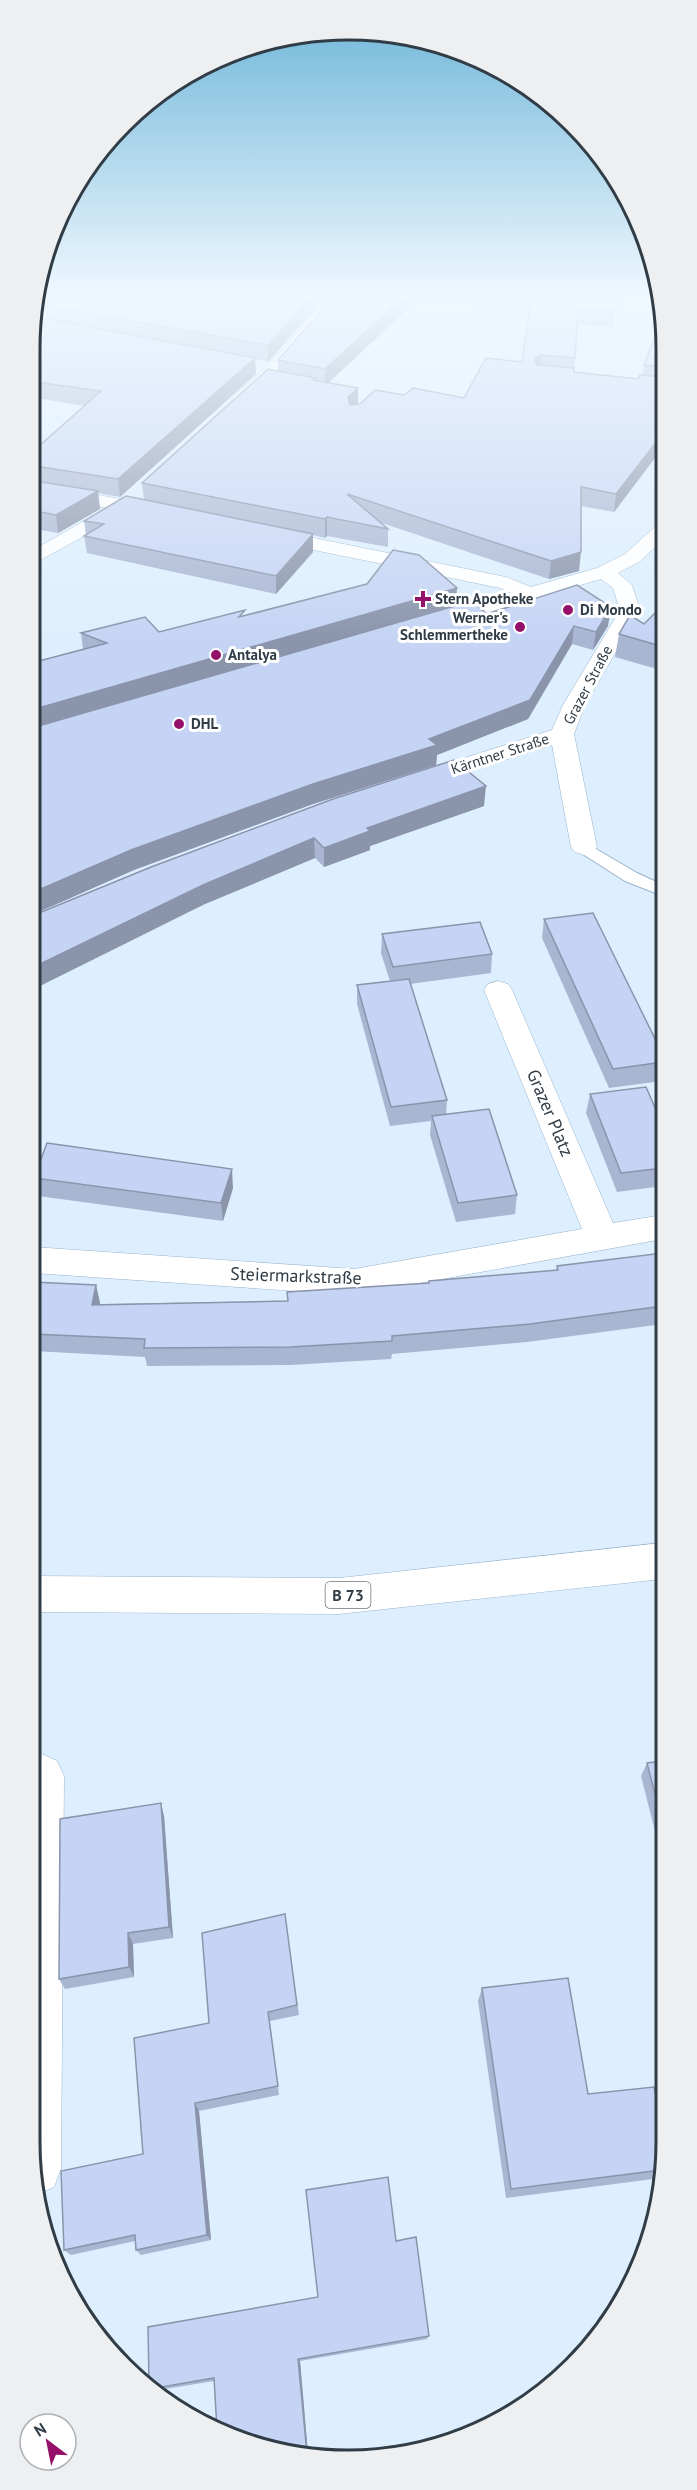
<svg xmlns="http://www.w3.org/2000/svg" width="697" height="2490" font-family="'PT Sans',sans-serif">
<rect width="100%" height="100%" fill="#ddeffe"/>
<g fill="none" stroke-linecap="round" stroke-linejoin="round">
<g stroke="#97b3cc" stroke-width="2">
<polygon id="lane" points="584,842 637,873 663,885 663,896 625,881 578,851 575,847 578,843"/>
</g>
<g stroke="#97b3cc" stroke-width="1">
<g id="street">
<polygon points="64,294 81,294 41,323 36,325 36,313"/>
<polygon points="331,294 346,294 279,373 246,404 234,404 232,400 234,396 267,367"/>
<polygon points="55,487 158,506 165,508 167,512 165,516 158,518 128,512 35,563 35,549 107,508 48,497 46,493 48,489"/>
<polygon points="664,523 664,539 639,562 618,573 632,585 640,610 585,705 574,734 597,847 593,852 584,855 575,852 571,847 552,745 420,787 411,785 408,780 411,775 552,730 563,705 620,610 613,588 601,579 437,627 430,625 426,621 430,617 511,593 500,588 270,541 263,539 260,535 263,531 270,529 506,577 531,587 597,568 625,554 657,525"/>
<polygon points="498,981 508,984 512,990 613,1223 663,1215 663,1239 354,1295 33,1273 33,1247 354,1269 582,1229 484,990 488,984"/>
<polygon points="42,1754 57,1761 64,1776 61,2169 54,2187 40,2193 30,2142 31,1759"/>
</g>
</g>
<g stroke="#97b3cc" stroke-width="1">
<polygon id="primary" points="662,1543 662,1579 339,1614 32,1612 32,1576 339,1578"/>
</g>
<use href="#lane" fill="#fff" fill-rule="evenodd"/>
<use href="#street" fill="#fff" fill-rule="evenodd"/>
<use href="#primary" fill="#fff" fill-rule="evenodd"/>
</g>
<g fill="#a9b6d2" fill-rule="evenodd">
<polygon points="262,294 328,294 268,362 255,359 256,374 120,497 98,493 100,509 58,533 35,529 36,447 38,447 85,406 36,398 36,317 47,319 45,306 254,301"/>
<path d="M335,294H619L612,327L577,325L574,372L638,379L642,375L644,365L664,313V446L614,512L581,506L579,571L549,579L382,523L388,529V547L327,536L325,538L313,535V552L276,594L87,553L84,536L86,535L84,521L144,500L142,483L278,370V360ZM417,300L530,308L522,362L464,398L404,395L358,405L328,383Z"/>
<polygon points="664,604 664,671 615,657 619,634 644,624"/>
<polygon points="456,606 487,614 608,626 593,650 572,644 528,719 437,755 436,765 313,804 134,870 34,914 35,662 83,649 81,633 159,632 245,616"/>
<polygon points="660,714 664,714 664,753 657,733"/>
<polygon points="484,806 370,846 370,850 324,867 315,858 205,904 151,867"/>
<polygon points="544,919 663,1055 662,1081 609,1088 542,938"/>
<polygon points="382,934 492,954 491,973 410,984 447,1100 446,1114 517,1195 515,1214 456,1222 430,1135 431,1121 390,1126 357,1004 357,985 390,981 381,953"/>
<polygon points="590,1094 663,1126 663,1186 617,1192 586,1113"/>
<polygon points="34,1178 233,1188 223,1221 38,1196"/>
<polygon points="663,1253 663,1324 527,1342 392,1354 391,1359 291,1365 147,1366 145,1357 33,1351 33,1282 96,1285 100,1304 288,1301 428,1283 429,1281 556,1270 557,1266"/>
<polygon points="662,1761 662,1859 641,1776 647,1763"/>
<polygon points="164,1816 173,1938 133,1944 134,1977 65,1989 59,1979"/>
<polygon points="285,1914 299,2015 270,2021 279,2095 199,2111 211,2240 141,2255 136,2250 135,2241 71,2255 64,2250 143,2154 209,2023"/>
<polygon points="482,1988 588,2094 661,2121 661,2178 506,2198 478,2001"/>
<polygon points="396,2241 429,2336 427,2339 300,2361 308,2454 217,2430 214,2381 159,2390 149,2382 318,2297"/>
</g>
<g fill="#8a94ab">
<polygon points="36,294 60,294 36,310"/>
<polygon points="314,294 328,294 268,362 268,345"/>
<polygon points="407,294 417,294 417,300 325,386 325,369"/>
<polygon points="618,294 619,294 612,327 614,311"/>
<polygon points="541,355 539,372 534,374 536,357"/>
<polygon points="255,358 256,374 120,497 118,479"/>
<polygon points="358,388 358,405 348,414 348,397"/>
<polygon points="664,432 664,446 614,512 616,494"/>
<polygon points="98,491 100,509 58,533 56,515"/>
<polygon points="327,517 327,536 325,538 325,519"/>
<polygon points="313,534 313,552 276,594 276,576"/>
<polygon points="581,552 579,571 549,579 551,561"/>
<polygon points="457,588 456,607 35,729 35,709"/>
<polygon points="611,607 608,626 593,650 596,632"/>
<polygon points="574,626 572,644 528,719 437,755 436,765 313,804 134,870 34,914 34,892 131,850 429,739"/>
<polygon points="486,786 484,806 370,846 370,850 324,867 324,848 367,828"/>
<polygon points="314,838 315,858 205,904 34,989 34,967 203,885"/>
<polygon points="232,1169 233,1188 223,1221 221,1203"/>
<polygon points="96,1285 100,1303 96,1323 92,1305"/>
<polygon points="161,1803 164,1816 173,1938 169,1927"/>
<polygon points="128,1933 133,1944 134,1977 129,1967"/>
<polygon points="195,2103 199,2111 211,2240 207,2235"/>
<polygon points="298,2359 300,2361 308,2454 307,2454"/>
</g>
<g fill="#c5d4f4" stroke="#8a94ab" stroke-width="1.5">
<polygon points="61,294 184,294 254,301 262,294 314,294 268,345 45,306"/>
<polygon points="336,294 407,294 325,369 278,360"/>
<polygon points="532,294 618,294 614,311 578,309 575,358 541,355 536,357 535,362 537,365 574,368 574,372 638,379 640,375 664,377 664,432 616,494 581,487 581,552 551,561 347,494 388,529 327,517 325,519 142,483 268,369 316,378 313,380 358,388 348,397 350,405 360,404 375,390 404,395 413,388 464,398 486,358 522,362"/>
<polygon points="664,313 664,367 644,365"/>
<polygon points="36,317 255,358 118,479 35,466 36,447 38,447 101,391 36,382"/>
<polygon points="35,481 98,491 56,515 35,511"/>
<polygon points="126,496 313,534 276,576 84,536 104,524 84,521"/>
<polygon points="393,550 419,555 457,588 35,709 35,662 107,643 81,633 145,617 159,632 245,610 239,617 367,584"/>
<polygon points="577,585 611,607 596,632 574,626 530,700 429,739 437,745 313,784 131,850 34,892 35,727 472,601 487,614"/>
<polygon points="664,604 664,647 619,634 630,615 644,624"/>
<polygon points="660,714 664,714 664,725"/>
<polygon points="454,760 486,786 367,828 370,831 324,848 314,838 203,885 34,967 34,915 151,867 333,799"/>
<polygon points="593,913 663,1055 663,1062 613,1069 544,919"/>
<polygon points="480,922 492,954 393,967 382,934"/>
<polygon points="409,979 447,1100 391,1107 357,985"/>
<polygon points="646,1087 663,1126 663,1168 621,1173 590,1094"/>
<polygon points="489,1109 517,1195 458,1203 432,1116"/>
<polygon points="47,1143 232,1169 221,1203 34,1178"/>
<polygon points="663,1253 663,1306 530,1324 392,1336 392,1341 290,1347 144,1348 145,1339 33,1334 33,1282 96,1285 92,1305 288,1301 287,1292 429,1283 429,1281 558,1270 557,1266"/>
<polygon points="662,1761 662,1821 647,1763"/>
<polygon points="161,1803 169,1927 128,1933 129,1967 59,1979 60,1819"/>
<polygon points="285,1914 297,2005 268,2012 278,2086 195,2103 207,2235 136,2250 135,2235 64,2250 61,2171 143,2154 134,2038 209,2023 202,1933"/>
<polygon points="568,1978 588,2094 654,2087 661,2121 661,2170 511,2189 482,1988"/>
<polygon points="388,2177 396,2241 416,2237 429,2336 298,2359 307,2454 217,2430 214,2378 156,2388 149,2382 148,2327 318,2297 306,2190"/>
</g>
<linearGradient id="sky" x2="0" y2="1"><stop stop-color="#6cb5d8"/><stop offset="0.46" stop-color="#f0f8ff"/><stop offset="1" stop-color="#f0f8ff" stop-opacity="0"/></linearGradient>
<rect width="697" height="642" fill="url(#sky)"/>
<g fill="#951069" stroke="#fff" stroke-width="2">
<path d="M420 590h6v6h6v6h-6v6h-6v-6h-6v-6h6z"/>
<circle cx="568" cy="610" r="6"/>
<circle cx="520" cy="627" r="6"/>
<circle cx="216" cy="655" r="6"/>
<circle cx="179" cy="724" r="6"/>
</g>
<g text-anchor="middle" stroke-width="6" stroke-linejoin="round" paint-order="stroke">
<g font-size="15" font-weight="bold" fill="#303c46" stroke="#fff" text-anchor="start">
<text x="435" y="604">Stern Apotheke</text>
<text x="580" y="615">Di Mondo</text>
<text x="508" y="623" text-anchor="end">Werner's<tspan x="508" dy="17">Schlemmertheke</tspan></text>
<text x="228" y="660">Antalya</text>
<text x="191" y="729">DHL</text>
</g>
<g font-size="15" fill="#303c46" stroke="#fff">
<text transform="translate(588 685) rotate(-62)" y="5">Grazer Straße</text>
<text transform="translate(500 754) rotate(-18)" y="5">Kärntner Straße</text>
</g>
<rect fill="#fff" stroke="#6e767e" stroke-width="1.5" x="325.5" y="1582" width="45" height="26" rx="4.5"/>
<g font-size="16" font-weight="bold" fill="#303c46">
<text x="348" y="1601">B 73</text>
</g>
<g font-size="18" fill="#303c46" stroke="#fff">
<text transform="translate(550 1113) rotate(67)" y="6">Grazer Platz</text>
<text transform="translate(296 1276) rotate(2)" y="6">Steiermarkstraße</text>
</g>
</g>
<path d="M0 0H697V2490H0ZM348 40H348A308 308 0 0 1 656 348V2142A308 308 0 0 1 348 2450H348A308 308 0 0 1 40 2142V348A308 308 0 0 1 348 40Z" fill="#eeeff0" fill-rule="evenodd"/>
<path fill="none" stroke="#303c46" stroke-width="3" d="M348 40H348A308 308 0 0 1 656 348V2142A308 308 0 0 1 348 2450H348A308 308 0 0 1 40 2142V348A308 308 0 0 1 348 40Z"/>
<g transform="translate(48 2442) rotate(328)"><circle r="28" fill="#ffffff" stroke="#acb1b5" stroke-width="1.5"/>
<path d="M0-4.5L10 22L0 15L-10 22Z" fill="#951069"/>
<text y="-9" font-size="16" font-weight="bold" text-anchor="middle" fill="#303c46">N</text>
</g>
</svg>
